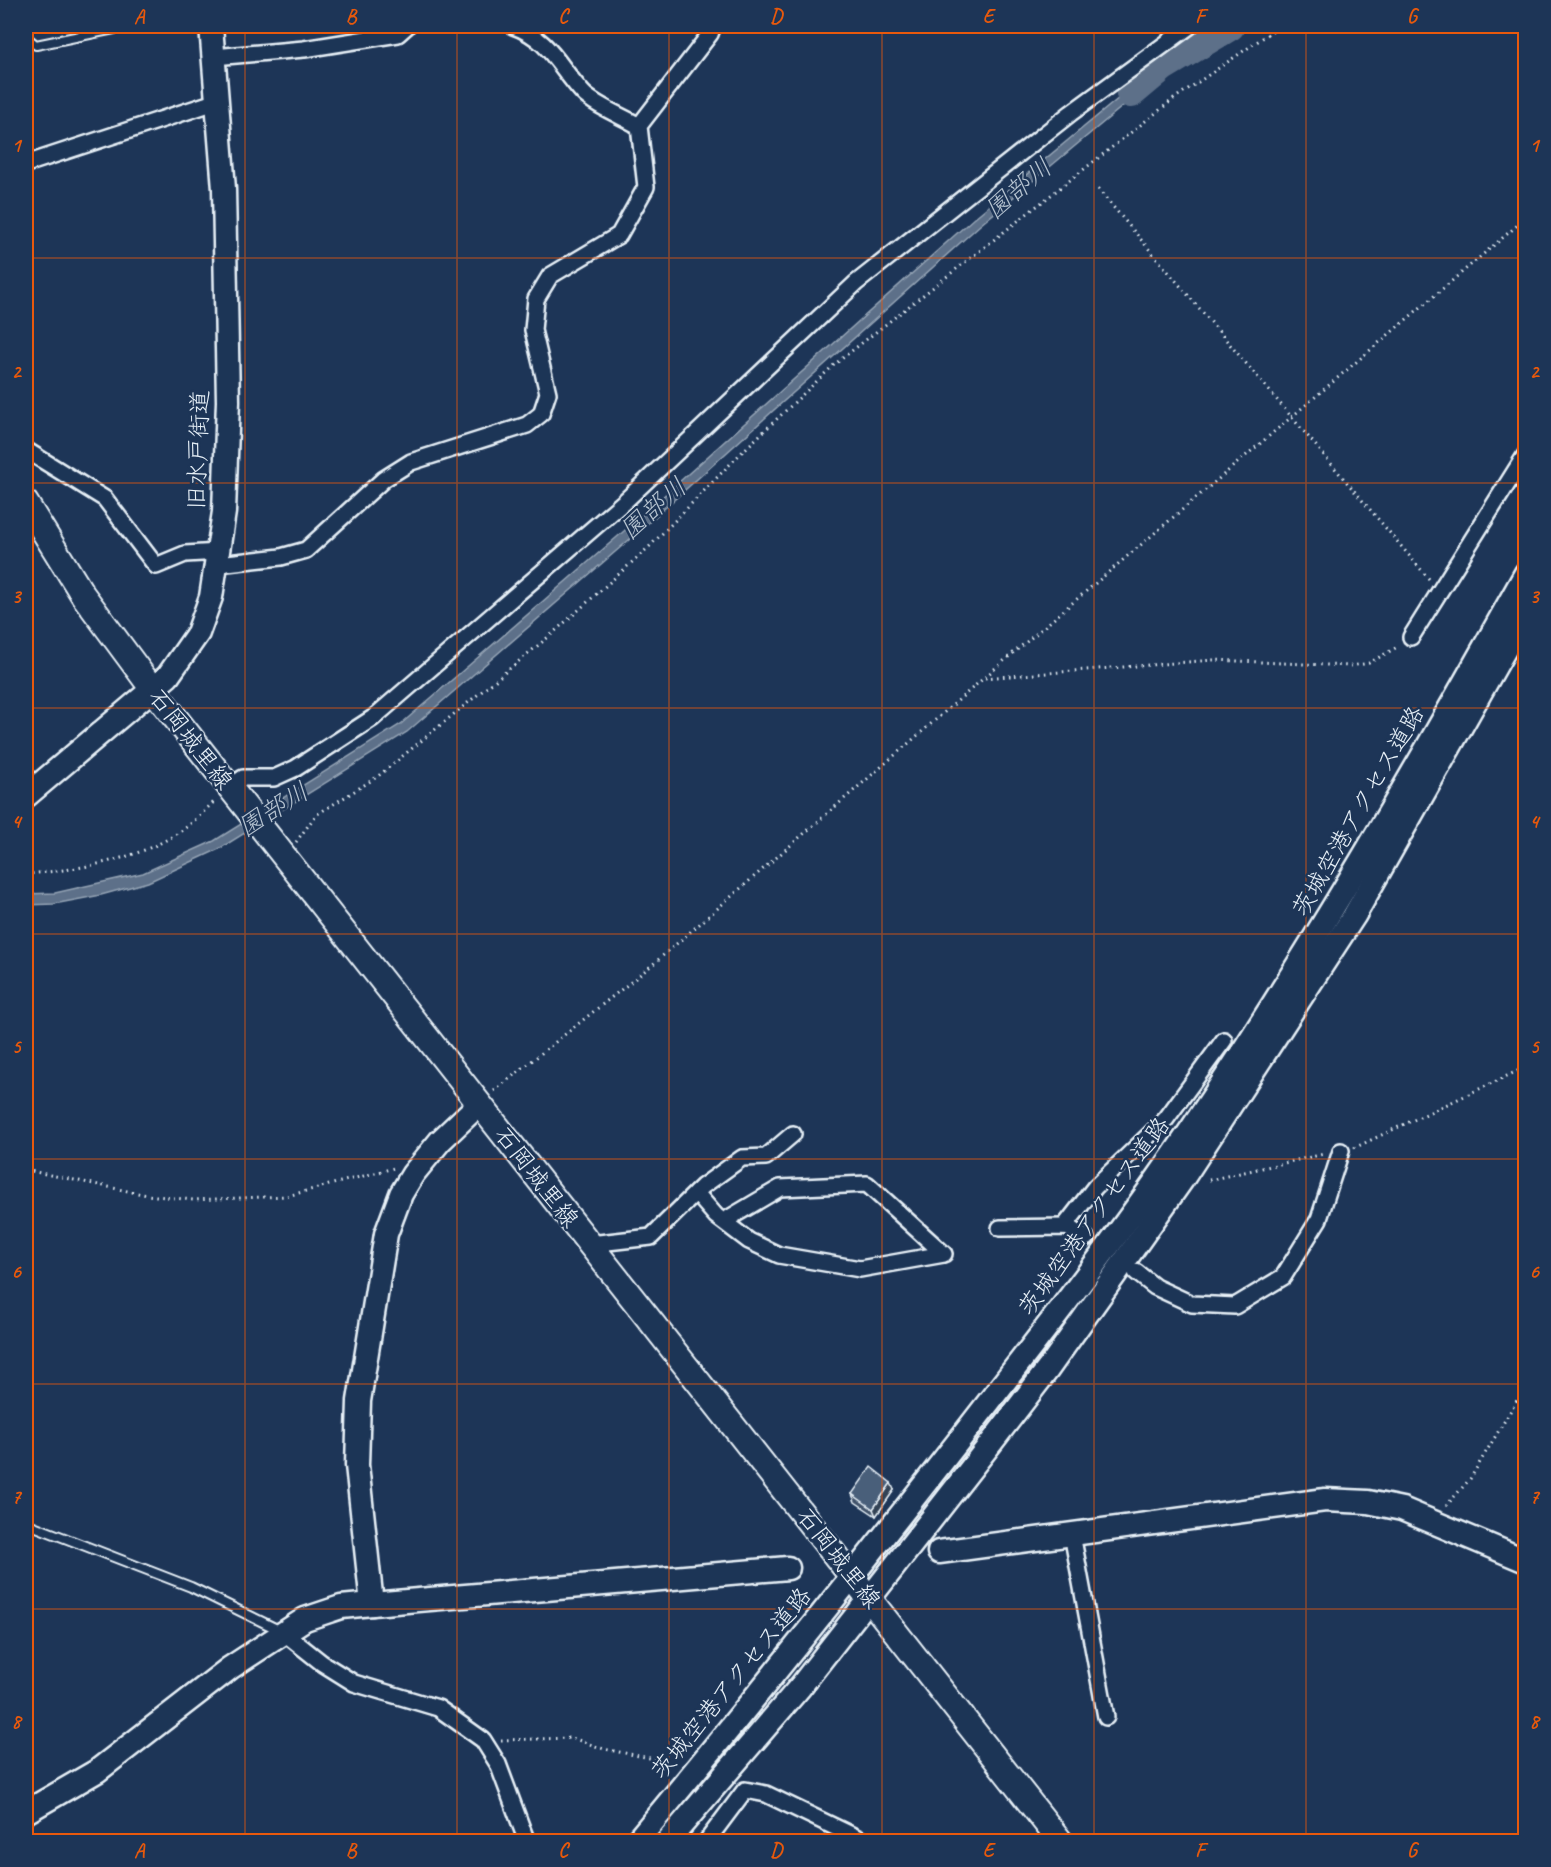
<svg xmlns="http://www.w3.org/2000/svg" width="1551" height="1867" font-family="Caveat,'Klee One',sans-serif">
<rect width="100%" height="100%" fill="#1d3557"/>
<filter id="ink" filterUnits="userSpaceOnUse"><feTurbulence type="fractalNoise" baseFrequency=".0167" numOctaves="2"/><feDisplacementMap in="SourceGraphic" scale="12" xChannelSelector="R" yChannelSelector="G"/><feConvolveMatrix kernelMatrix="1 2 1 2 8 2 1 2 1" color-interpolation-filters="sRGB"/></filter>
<g filter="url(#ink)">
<polygon fill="#5d7089" stroke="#95a4b5" stroke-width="1.5" points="1160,64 1165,71 980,225 637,533 407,732 219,849 148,882 101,895 54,904 26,905 26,894 55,893 143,873 214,841 401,724 631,525 974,218"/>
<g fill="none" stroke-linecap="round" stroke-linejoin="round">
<polyline stroke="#5d7089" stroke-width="30" points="1131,93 1162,67 1230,26"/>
<g stroke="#e8f1f8" stroke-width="12">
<g id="lane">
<polyline points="26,37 36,45 129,26"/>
<polyline points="26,1523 191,1587 281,1631"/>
</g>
</g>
<g stroke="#e8f1f8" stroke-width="20">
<g id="street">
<path d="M513,26C549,38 559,67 583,93C594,105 624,117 639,126"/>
<polyline points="214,57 304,49 398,34 407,26"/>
<polyline points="26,164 218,101"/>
<polyline points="26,450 105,499 156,566 185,554 220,552"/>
<polyline points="218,564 281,557 306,550 384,479 411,462 527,425 541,414 548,393 533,330 536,299 550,276 619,235 646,187 639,126 710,34 713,26"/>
<polyline points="1411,637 1526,454"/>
<polyline points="229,788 243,778 274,778 296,768 373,718 626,500 856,283 1071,113 1190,26"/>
<polyline points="696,1193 716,1216 749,1241 779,1255 860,1269 944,1254 867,1184 780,1188 724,1221"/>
<polyline points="1064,1227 1095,1187 1166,1119 1224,1040"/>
<polyline points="1000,1228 1067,1227 1086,1238"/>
<polyline points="590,1244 651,1237 703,1186 742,1158 766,1157 793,1134"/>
<polyline points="1136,1272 1155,1287 1192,1304 1235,1306 1283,1277 1319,1219 1341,1151"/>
<polyline points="1072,1534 1106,1717"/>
<polyline points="283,1632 322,1663 354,1683 438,1708 483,1740 498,1764 527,1842"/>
<polyline points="706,1842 745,1790 766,1794 866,1842"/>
</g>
</g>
<g stroke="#e8f1f8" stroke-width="27">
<g id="secondary">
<polyline points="26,796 168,676 198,633 211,597 224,512 228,401 224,189 211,26"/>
<polyline points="939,1552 1325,1500 1368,1502 1402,1509 1526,1561"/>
<polyline points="372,1604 357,1465 359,1401 386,1234 401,1194 413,1174 440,1141 479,1104"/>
<polyline points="26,1812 97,1771 230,1668 305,1619 341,1607 372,1604 788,1568"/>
<path d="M636,1842C748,1708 856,1572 964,1434C1032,1346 1102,1258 1166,1166C1298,976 1413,775 1526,573"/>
<polyline points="667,1842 800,1687 991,1443 1048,1369 1182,1180 1354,916 1526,612"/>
</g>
</g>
<g stroke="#e8f1f8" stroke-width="28">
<polyline id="primary" points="26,503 83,595 154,691 1061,1842"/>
</g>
<g stroke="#e8f1f8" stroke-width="3" stroke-dasharray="1.5 4.5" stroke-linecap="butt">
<polyline points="1517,26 1526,35"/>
<polyline points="1098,189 1429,579"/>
<polyline points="985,677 1526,218"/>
<polyline points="296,842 316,815 377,777 552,634 649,547 743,451 835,364 1175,98 1280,26"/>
<path d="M26,874C78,870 140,860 184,829C195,821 205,810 215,801"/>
<polyline points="494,1091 652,965 984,678 1213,660 1351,666 1369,663 1399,646"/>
<polyline points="1354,1148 1526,1067"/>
<polyline points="26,1170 147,1195 193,1200 287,1196 394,1168"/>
<polyline points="1209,1180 1324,1154"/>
<polyline points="1446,1506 1470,1479 1526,1385"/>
<polyline points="501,1740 572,1738 604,1749 670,1762"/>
</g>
<use href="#lane" stroke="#1d3557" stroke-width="8"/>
<use href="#street" stroke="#1d3557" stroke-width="15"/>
<use href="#secondary" stroke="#1d3557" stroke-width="22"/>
<use href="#primary" stroke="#1d3557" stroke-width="24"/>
</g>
<polygon fill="#3f5169" stroke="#e8f1f8" stroke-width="1.5" points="894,1490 876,1516 855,1502 852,1494"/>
<polygon fill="#334255" stroke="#e8f1f8" stroke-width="1.5" points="891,1483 894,1490 876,1516 873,1509"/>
<polygon fill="#495e7a" stroke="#e8f1f8" stroke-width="1.5" points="871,1467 891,1483 873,1509 852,1494"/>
</g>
<path fill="none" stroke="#e8590c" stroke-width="1.5" stroke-opacity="0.55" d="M245,26V1842M457,26V1842M669,26V1842M882,26V1842M1094,26V1842M1306,26V1842M26,258H1526M26,483H1526M26,708H1526M26,934H1526M26,1159H1526M26,1384H1526M26,1609H1526"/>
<g text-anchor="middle" stroke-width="5" stroke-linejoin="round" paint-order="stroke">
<g font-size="24" fill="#e8f1f8" stroke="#1d3557">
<text transform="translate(198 450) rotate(-88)" y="8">旧水戸街道</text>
<text transform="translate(191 739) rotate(52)" y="8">石岡城里線</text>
<text transform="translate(1358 811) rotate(-60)" y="8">茨城空港アクセス道路</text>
<text transform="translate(537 1177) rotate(52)" y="8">石岡城里線</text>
<text transform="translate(1094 1216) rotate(-54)" y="8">茨城空港アクセス道路</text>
<text transform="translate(839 1558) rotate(52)" y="8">石岡城里線</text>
<text transform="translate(731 1683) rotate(-51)" y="8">茨城空港アクセス道路</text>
</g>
<g font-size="26" font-style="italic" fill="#b7c4d1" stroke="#1d3557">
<text transform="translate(1018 188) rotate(-40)" y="9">園部川</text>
<text transform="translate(653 508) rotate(-41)" y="9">園部川</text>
<text transform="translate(273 809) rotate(-32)" y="9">園部川</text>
</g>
</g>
<rect width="1551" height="1867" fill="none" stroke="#1d3557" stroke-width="66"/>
<rect x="33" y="33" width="1485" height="1801" fill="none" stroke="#e8590c" stroke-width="2"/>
<g font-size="20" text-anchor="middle" font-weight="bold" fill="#e8590c">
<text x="139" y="23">A</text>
<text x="351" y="23">B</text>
<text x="563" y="23">C</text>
<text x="776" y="23">D</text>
<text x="988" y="23">E</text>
<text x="1200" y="23">F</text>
<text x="1412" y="23">G</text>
<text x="16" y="152">1</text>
<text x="1534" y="152">1</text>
<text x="16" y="378">2</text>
<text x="1534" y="378">2</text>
<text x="16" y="603">3</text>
<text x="1534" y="603">3</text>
<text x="16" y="828">4</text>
<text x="1534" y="828">4</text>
<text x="16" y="1053">5</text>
<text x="1534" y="1053">5</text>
<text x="16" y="1278">6</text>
<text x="1534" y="1278">6</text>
<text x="16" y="1503">7</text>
<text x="1534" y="1503">7</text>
<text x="16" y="1728">8</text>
<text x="1534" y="1728">8</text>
<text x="139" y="1857">A</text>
<text x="351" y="1857">B</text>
<text x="563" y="1857">C</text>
<text x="776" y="1857">D</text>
<text x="988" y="1857">E</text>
<text x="1200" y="1857">F</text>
<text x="1412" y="1857">G</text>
</g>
</svg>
